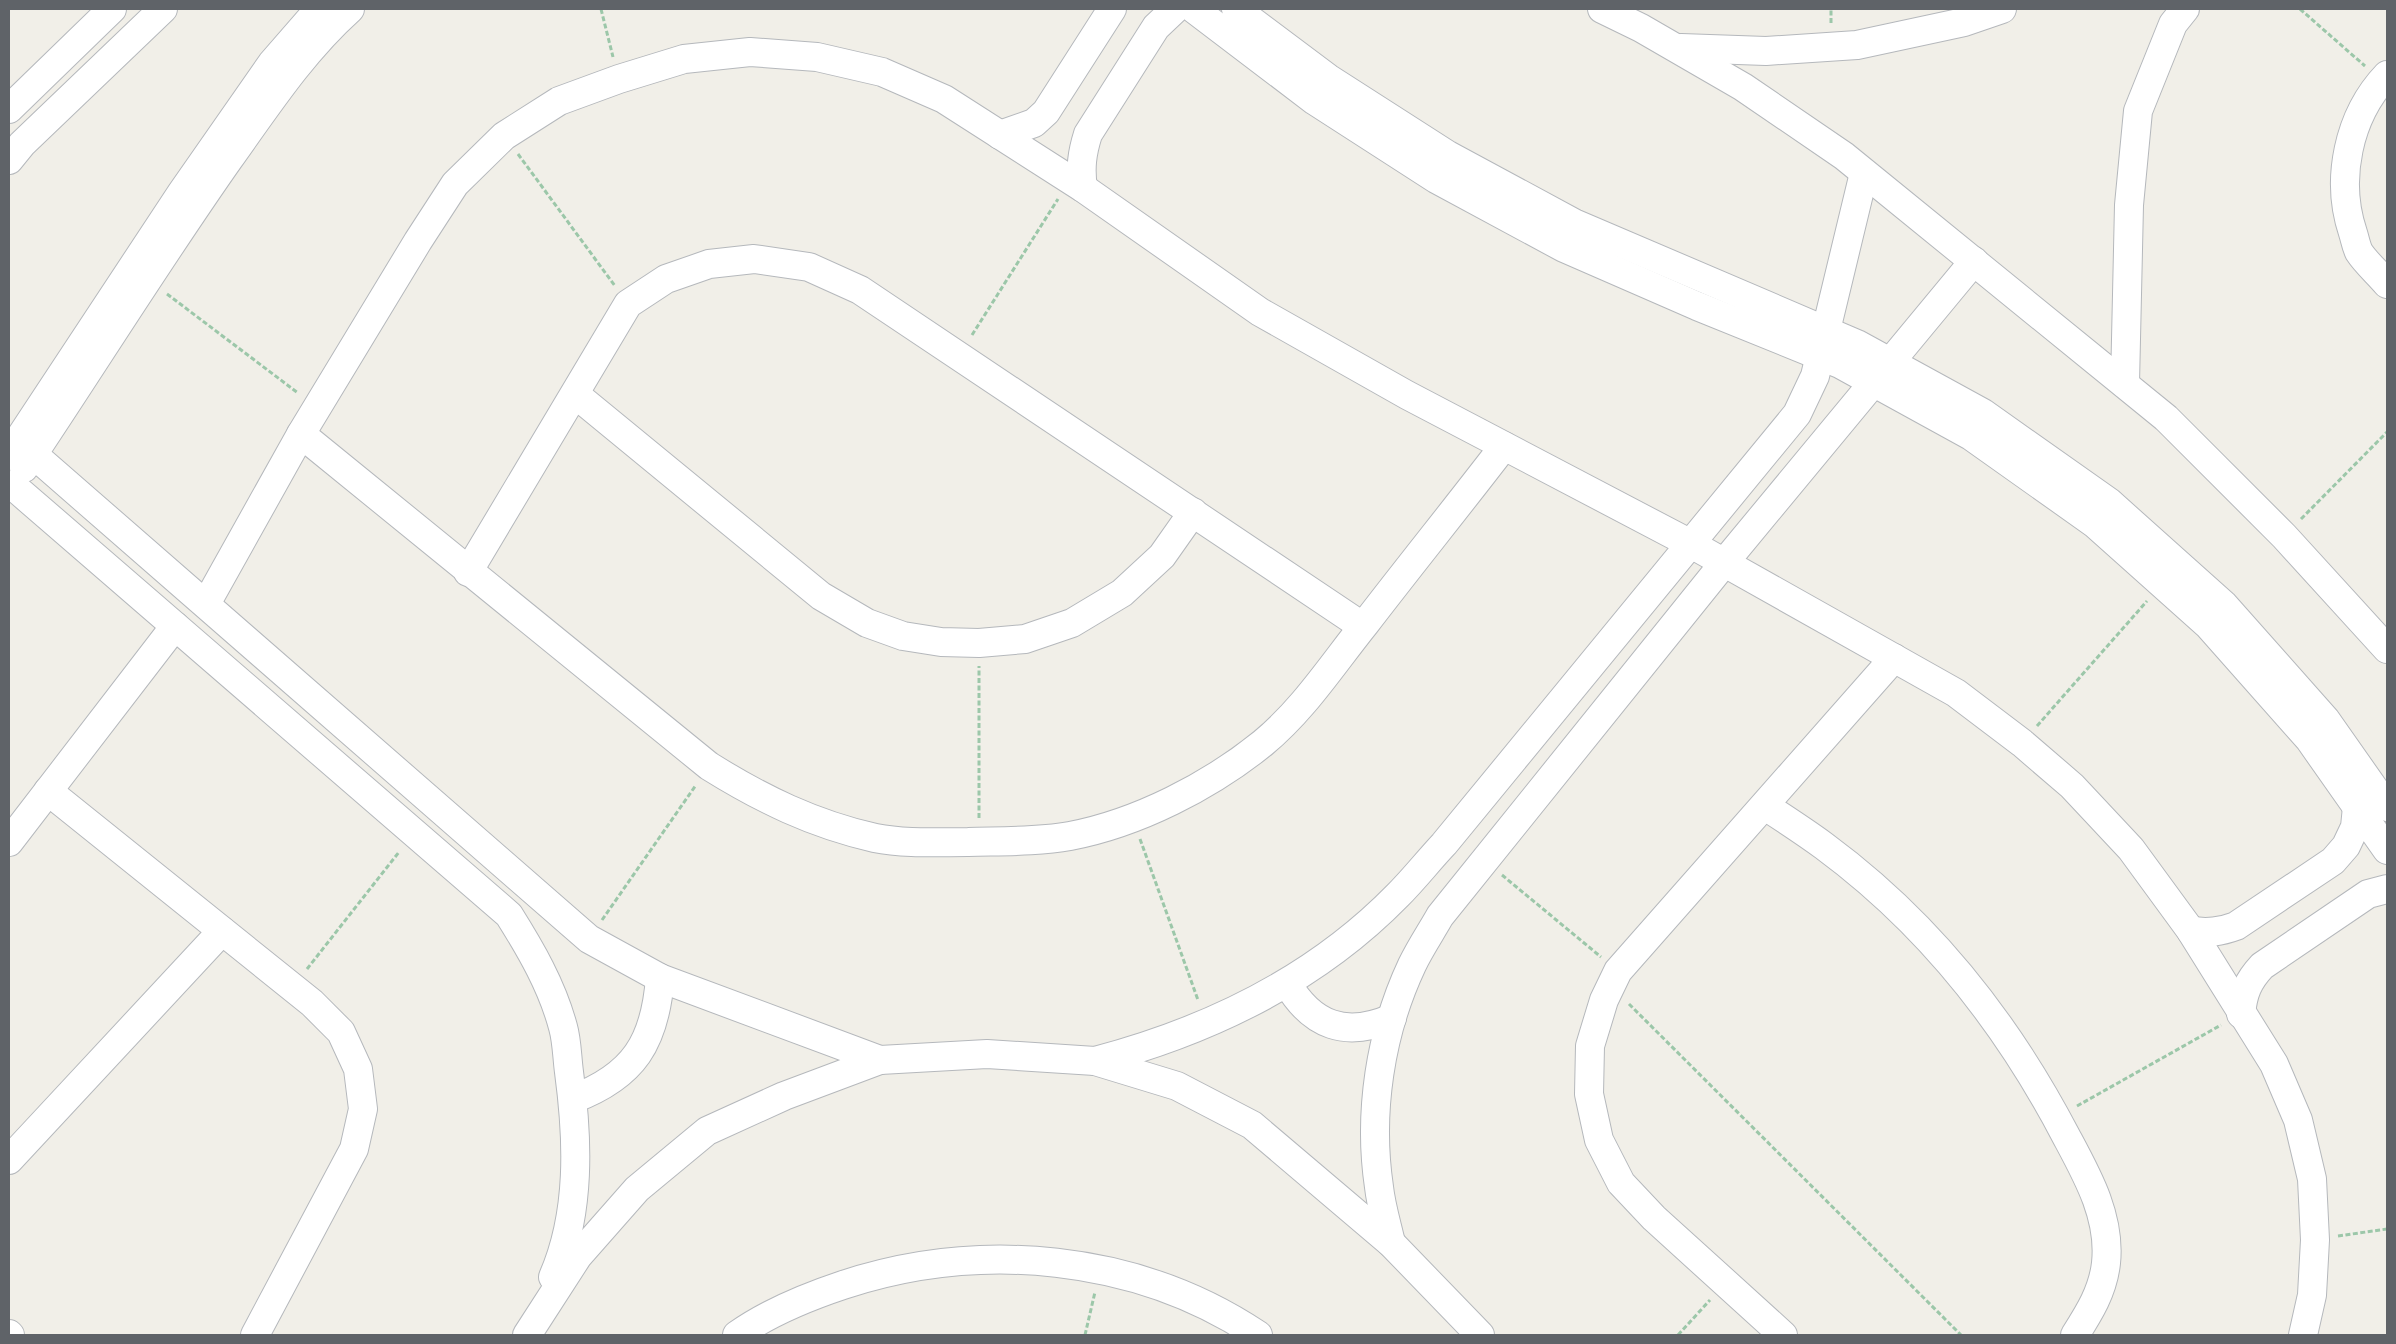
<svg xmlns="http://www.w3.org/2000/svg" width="2396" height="1344" font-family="Cabin,sans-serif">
<rect width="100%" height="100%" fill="#f1efe8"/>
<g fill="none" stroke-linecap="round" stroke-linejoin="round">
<g stroke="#b5b8bc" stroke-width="30">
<g id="minor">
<polyline points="1194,9 1315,101 1436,179 1564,248 1697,306 1840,364 1971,436 2095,524 2208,625 2309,739 2387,850"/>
<polyline points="1236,9 1328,78 1448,155 1574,223 1857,344 1983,413 2109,502 2224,605 2326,720 2387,807"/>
<polyline points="1602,9 1641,28 1743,87 1844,156 2166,418 2284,536 2387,649"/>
<polyline points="1681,48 1766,51 1857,45 1964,22 2002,9"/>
<path d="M2387,75C2348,116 2335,180 2353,233C2355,239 2356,246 2359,252C2366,263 2379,274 2387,284"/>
<polyline points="9,109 112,9"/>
<polyline points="1000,135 1034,123 1046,112 1112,9"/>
<polyline points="9,160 22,144 163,9"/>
<path d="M1083,188C1080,168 1082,153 1088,134L1156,27L1175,9"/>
<polyline points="2125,384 2129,205 2138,111 2173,24 2185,9"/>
<polyline points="575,394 821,596 867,623 903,636 941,642 979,643 1025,639 1072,623 1122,593 1162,556 1193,512"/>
<path d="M301,434L709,766C762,799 813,824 875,838C904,844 938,842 968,842C1001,841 1037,842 1070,836C1138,823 1210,786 1263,743C1304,709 1332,665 1365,624C1411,564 1458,506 1504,446"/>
<polyline points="9,454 182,192 272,63 319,9"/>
<polyline points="33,454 589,939 660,978 880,1060"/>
<path d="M24,468C93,365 158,260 229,159C267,106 302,52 350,9"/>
<path d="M12,485L509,915C531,950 552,986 563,1027C567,1041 567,1057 569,1072C578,1139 581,1213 553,1277"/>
<polyline points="468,572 628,304 666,279 709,264 754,259 809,267 860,290 1362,626"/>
<polyline points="206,604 301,434 418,241 455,184 504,136 559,101 619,79 684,59 750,52 817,57 882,72 944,99 1083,188 1260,312 1407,395 1691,544 1956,693 2022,743 2072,786 2131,849 2191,931 2274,1064 2298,1120 2312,1179 2315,1240 2312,1295 2303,1335"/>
<polyline points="48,791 312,1003 341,1032 358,1069 363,1109 354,1149 255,1335"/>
<path d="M1765,806C1785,819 1805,832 1824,846C1927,922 2007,1023 2066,1136C2087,1175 2111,1217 2106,1263C2103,1291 2089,1313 2075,1335"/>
<polyline points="9,842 175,626"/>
<path d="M2191,931C2208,933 2220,932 2236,926L2333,861L2346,846L2355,827L2357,807"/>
<path d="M1287,983C1312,1026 1346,1038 1392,1018"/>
<path d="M2241,1014C2243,993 2248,981 2262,966L2368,894L2387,889"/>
<path d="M1095,1061C1209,1031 1314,981 1398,895C1414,879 1428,861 1444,844L1797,414L1815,376L1864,173"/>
<path d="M573,1099C634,1076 655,1042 660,978"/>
<polyline points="9,1160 222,931"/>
<path d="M1391,1243C1387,1225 1381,1206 1379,1187C1368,1113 1380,1033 1412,965C1420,948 1431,932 1440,916L1724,563L1974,261"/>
<polyline points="9,1334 10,1335"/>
<polyline points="527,1335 578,1256 637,1189 707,1131 784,1096 880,1060 987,1054 1095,1061 1177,1086 1252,1125 1391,1243 1480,1335"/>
<path d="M737,1335C768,1313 807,1297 843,1285C980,1240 1137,1254 1258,1335"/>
<polyline points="1783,1335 1654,1218 1621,1183 1599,1140 1589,1094 1590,1046 1604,1000 1618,971 1894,658"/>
</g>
</g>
<g stroke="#9cc7a9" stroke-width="3" stroke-dasharray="5 2.5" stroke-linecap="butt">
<polyline points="601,9 613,57"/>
<polyline points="2300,9 2365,66"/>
<polyline points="1831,23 1831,9"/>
<polyline points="518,154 615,286"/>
<polyline points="167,294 298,393"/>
<polyline points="972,335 1058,199"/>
<polyline points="2301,519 2387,432"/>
<polyline points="2037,726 2147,601"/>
<polyline points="979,818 979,666"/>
<polyline points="1140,839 1198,1000"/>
<polyline points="1502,875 1601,957"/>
<polyline points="602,920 696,785"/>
<polyline points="307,969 399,852"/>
<polyline points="1629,1004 1961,1335"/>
<polyline points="2077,1106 2221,1025"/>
<polyline points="2338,1236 2387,1229"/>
<polyline points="1085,1335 1095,1292"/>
<polyline points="1678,1335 1710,1300"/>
</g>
<use href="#minor" stroke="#fff" stroke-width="28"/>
</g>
<rect width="2396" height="1344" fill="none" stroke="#5f6368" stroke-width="20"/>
</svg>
